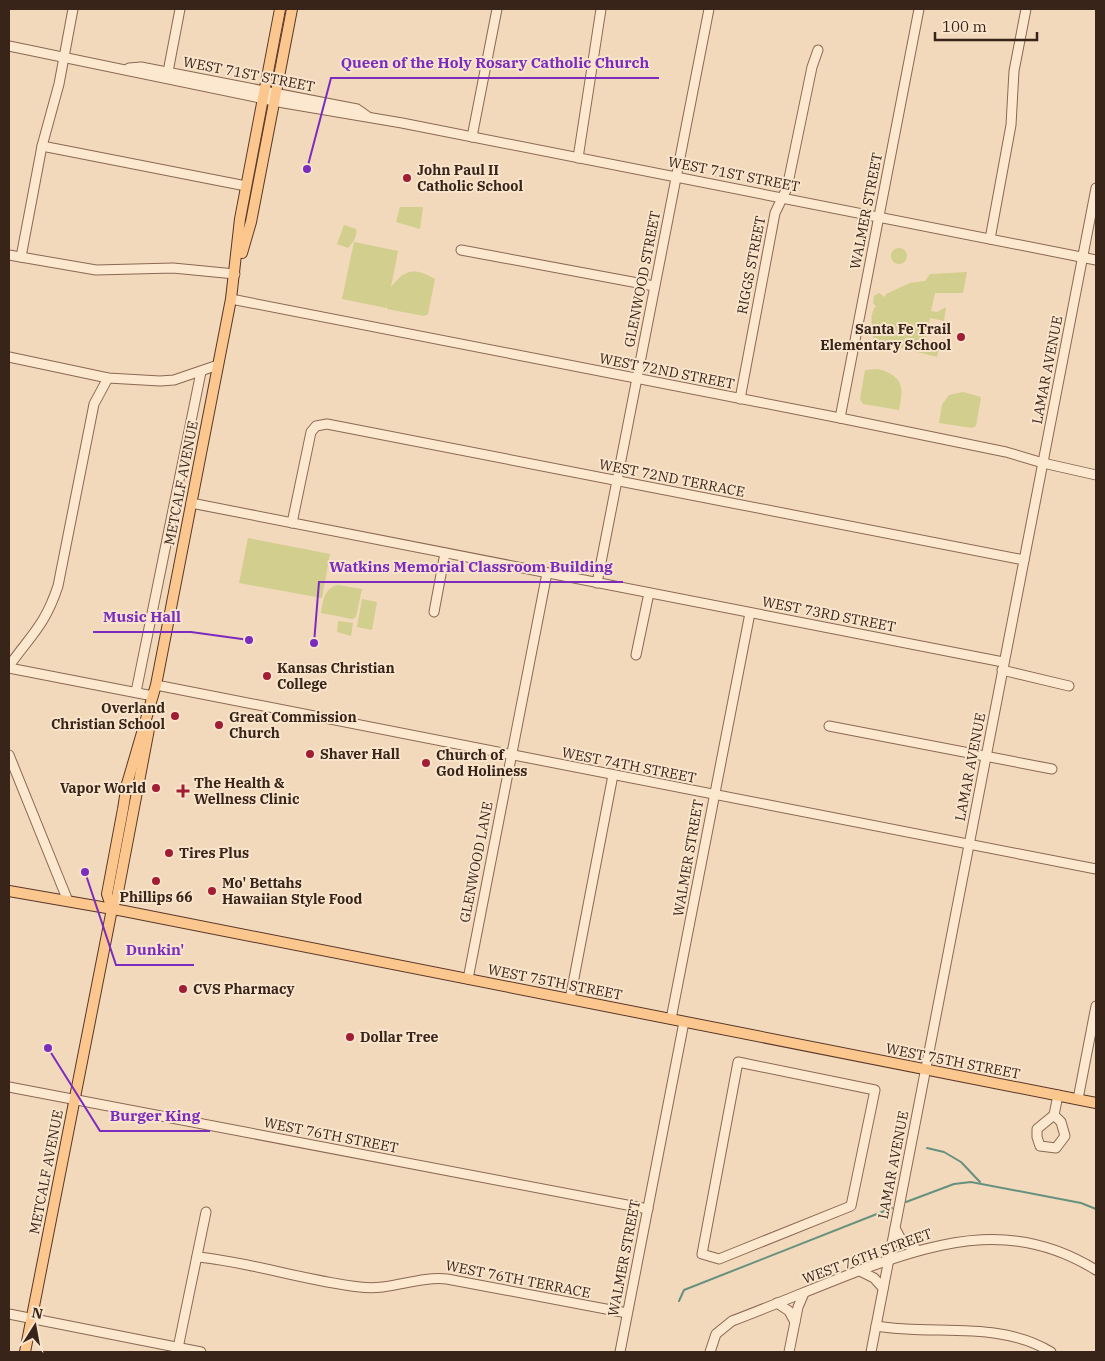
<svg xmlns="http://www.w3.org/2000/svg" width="1105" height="1361" font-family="'IBM Plex Serif',serif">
<rect width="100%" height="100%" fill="#f2d9bb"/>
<g fill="#d1ce8e">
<polygon points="400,207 423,207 420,229 396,222"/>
<path d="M344,225L356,229C358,236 352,244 348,248L337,244Z"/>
<path d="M354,242L398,251L391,287C405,269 414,267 435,279L428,314L424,316L387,309V306L386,308L342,299Z"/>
<circle cx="899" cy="256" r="8"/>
<path d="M967,272L963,293H935L931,311L937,312L946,307L944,321L930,318L924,348L940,344L937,357L873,341C875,330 867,317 876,306L873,303L874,296L879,293L885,297L886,294L910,283L925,281L930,274Z"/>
<path d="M878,369C903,376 904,387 899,410L863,404L860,399L865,370Z"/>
<polygon points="963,392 981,397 976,426 972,428 939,423 942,405 949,395"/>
<polygon points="248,538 330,554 322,598 239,583"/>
<path d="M338,585L362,589L356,617L352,619L321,613C323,601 324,588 338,585Z"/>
<polygon points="362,599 377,602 372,630 357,627"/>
<polygon points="338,621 353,623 351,636 337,632"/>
</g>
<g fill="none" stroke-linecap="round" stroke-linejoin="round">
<g stroke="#67917f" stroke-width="2">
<polyline points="927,1148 944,1152 961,1162 980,1182"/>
<polyline points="906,1202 954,1184 971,1182 1081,1203 1096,1209"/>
<polyline points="679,1301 684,1290 892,1208"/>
</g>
<g stroke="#8b6853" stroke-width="11">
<g id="minor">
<polyline points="9,46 284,103 402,123 1096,260"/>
<polyline points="129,68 141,67 357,109 367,116"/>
<polyline points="167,77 180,9"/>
<polyline points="472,137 497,9"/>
<polyline points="42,146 246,186"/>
<polyline points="578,158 601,9"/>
<polyline points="990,239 1011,125 1014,71 1026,9"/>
<polyline points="461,250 654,286"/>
<polyline points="9,255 96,270 173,268 235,274"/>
<polyline points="21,257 42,146 59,84 73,9"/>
<polyline points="231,299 840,418 1006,452 1043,463 1096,475"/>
<polyline points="9,357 108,378 160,381 174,380 218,365"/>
<polyline points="740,399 775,213 787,188 812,67 818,50"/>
<polyline points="840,418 919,9"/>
<polyline points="191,503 1003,662"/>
<polyline points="292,523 311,432 316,426 327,424 1024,560"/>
<polyline points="597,583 709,9"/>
<polyline points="434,612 445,553"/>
<polyline points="636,655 649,593"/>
<path d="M9,666C32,634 45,625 58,586L94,404L108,378"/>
<polyline points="9,668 153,696"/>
<polyline points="1002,670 1069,686"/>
<polyline points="156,685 1096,869"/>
<polyline points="136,692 201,372"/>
<polyline points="829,726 1052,769"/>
<polyline points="9,755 68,901"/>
<polyline points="468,979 547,573"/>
<polyline points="570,999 613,775"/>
<polyline points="671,1019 750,613"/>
<polygon points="738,1062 875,1090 851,1206 719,1259 702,1254"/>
<polyline points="9,1087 648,1209"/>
<polyline points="1078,1099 1096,1006"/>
<polygon points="1054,1115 1061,1122 1065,1136 1056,1148 1040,1146 1037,1137 1037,1129"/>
<polyline points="1054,1115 1058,1095"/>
<polyline points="895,1228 903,1243 918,1250"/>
<path d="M197,1257C252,1262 305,1281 360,1287C390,1291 417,1276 447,1279L627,1313"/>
<polyline points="860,1271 874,1278 883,1288"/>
<polyline points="777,1303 789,1311 795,1322"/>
<polyline points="9,1314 201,1352"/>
<path d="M876,1326C934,1336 999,1320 1051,1352"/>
<polyline points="178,1348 206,1212"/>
<polyline points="620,1352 684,1022"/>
<path d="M710,1352L716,1334L732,1321C777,1304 821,1285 866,1268C947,1239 1017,1221 1096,1270"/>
<polyline points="789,1352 798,1307 804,1293"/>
<polyline points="871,1352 1096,188"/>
</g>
</g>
<g stroke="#583728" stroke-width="12">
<g id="major">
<polyline points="242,253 251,222 292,9"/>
<polyline points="9,891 124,911 1096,1103"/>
<polyline points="112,909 107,894 123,809 127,784 156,685 231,299 240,219 280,9"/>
<polyline points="25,1352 112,909 117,897 149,729"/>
</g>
</g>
<use href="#minor" stroke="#fce7cf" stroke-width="9"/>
<use href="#major" stroke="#fbc78e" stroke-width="10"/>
</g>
<g fill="#a11d34" stroke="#f9e4cc" stroke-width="2">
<circle cx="407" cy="178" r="5"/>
<circle cx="961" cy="337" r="5"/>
<circle cx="267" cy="676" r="5"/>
<circle cx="175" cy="716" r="5"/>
<circle cx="219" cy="725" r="5"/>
<circle cx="310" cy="754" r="5"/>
<circle cx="426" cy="763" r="5"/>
<circle cx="156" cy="788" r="5"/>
<path d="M180.5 783.5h5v5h5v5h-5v5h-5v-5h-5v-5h5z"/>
<circle cx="169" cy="853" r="5"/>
<circle cx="156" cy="881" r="5"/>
<circle cx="212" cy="891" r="5"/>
<circle cx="183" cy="989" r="5"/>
<circle cx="350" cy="1037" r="5"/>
</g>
<g text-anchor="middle" stroke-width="4" stroke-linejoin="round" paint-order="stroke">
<g font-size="14" fill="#39241a" stroke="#f9e4cc">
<text transform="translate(249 74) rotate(11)" y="5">WEST 71ST STREET</text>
<text transform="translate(734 174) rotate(11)" y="5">WEST 71ST STREET</text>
<text transform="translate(866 211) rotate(-79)" y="5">WALMER STREET</text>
<text transform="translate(751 265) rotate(-79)" y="5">RIGGS STREET</text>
<text transform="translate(642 279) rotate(-79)" y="5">GLENWOOD STREET</text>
<text transform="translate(1047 370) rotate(-79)" y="5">LAMAR AVENUE</text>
<text transform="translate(667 371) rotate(11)" y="5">WEST 72ND STREET</text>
<text transform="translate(672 478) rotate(11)" y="5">WEST 72ND TERRACE</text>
<text transform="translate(181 483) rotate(-79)" y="5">METCALF AVENUE</text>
<text transform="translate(829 614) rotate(11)" y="5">WEST 73RD STREET</text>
<text transform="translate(629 765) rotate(11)" y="5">WEST 74TH STREET</text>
<text transform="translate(970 767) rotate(-79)" y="5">LAMAR AVENUE</text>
<text transform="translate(688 858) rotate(-80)" y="5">WALMER STREET</text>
<text transform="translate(476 862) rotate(-79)" y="5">GLENWOOD LANE</text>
<text transform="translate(555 982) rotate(11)" y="5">WEST 75TH STREET</text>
<text transform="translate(953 1061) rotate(11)" y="5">WEST 75TH STREET</text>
<text transform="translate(331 1135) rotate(11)" y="5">WEST 76TH STREET</text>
<text transform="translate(893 1165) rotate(-79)" y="5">LAMAR AVENUE</text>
<text transform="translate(46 1172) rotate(-79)" y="5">METCALF AVENUE</text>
<text transform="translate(867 1256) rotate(-20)" y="5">WEST 76TH STREET</text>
<text transform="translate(624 1258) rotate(-79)" y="5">WALMER STREET</text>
<text transform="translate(518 1279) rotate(11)" y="5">WEST 76TH TERRACE</text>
</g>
<g font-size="14" font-weight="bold" fill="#39241a" stroke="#f9e4cc" text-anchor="start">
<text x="417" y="175">John Paul II<tspan x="417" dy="16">Catholic School</tspan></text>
<text x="951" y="334" text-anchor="end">Santa Fe Trail<tspan x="951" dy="16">Elementary School</tspan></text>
<text x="277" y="673">Kansas Christian<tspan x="277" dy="16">College</tspan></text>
<text x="165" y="713" text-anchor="end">Overland<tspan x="165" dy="16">Christian School</tspan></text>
<text x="229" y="722">Great Commission<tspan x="229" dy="16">Church</tspan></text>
<text x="320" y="759">Shaver Hall</text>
<text x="436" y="760">Church of<tspan x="436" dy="16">God Holiness</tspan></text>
<text x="194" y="788">The Health &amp;<tspan x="194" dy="16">Wellness Clinic</tspan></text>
<text x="146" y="793" text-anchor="end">Vapor World</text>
<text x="179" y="858">Tires Plus</text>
<text x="222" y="888">Mo' Bettahs<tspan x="222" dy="16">Hawaiian Style Food</tspan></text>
<text x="156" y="902" text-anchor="middle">Phillips 66</text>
<text x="193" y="994">CVS Pharmacy</text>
<text x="360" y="1042">Dollar Tree</text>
</g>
</g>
<path fill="none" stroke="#7b2cbf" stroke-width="2" d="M307 169L331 78H659M314 643L319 582H623M249 640L191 632H93M85 872L116 965H194M48 1048L100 1131H210"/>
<g fill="#7b2cbf" stroke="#f9e4cc" stroke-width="2">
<circle cx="307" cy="169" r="5"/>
<circle cx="314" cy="643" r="5"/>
<circle cx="249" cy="640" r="5"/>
<circle cx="85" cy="872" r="5"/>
<circle cx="48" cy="1048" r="5"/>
</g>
<g font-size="15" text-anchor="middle" font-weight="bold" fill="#7b2cbf" stroke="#f9e4cc" stroke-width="4" stroke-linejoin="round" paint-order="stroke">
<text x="495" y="68">Queen of the Holy Rosary Catholic Church</text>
<text x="471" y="572">Watkins Memorial Classroom Building</text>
<text x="142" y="622">Music Hall</text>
<text x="155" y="955">Dunkin'</text>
<text x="155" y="1121">Burger King</text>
</g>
<rect width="1105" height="1361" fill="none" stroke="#39241a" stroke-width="20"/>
<g transform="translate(35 1326) rotate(11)" stroke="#f9e4cc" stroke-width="4" paint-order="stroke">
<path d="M0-4L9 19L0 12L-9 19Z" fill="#39241a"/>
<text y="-8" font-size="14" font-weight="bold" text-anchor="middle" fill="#39241a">N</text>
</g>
<path d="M935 32v8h102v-8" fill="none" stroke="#39241a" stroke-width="2.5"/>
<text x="942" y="32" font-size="15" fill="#39241a" stroke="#f9e4cc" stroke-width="4" paint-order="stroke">100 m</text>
</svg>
